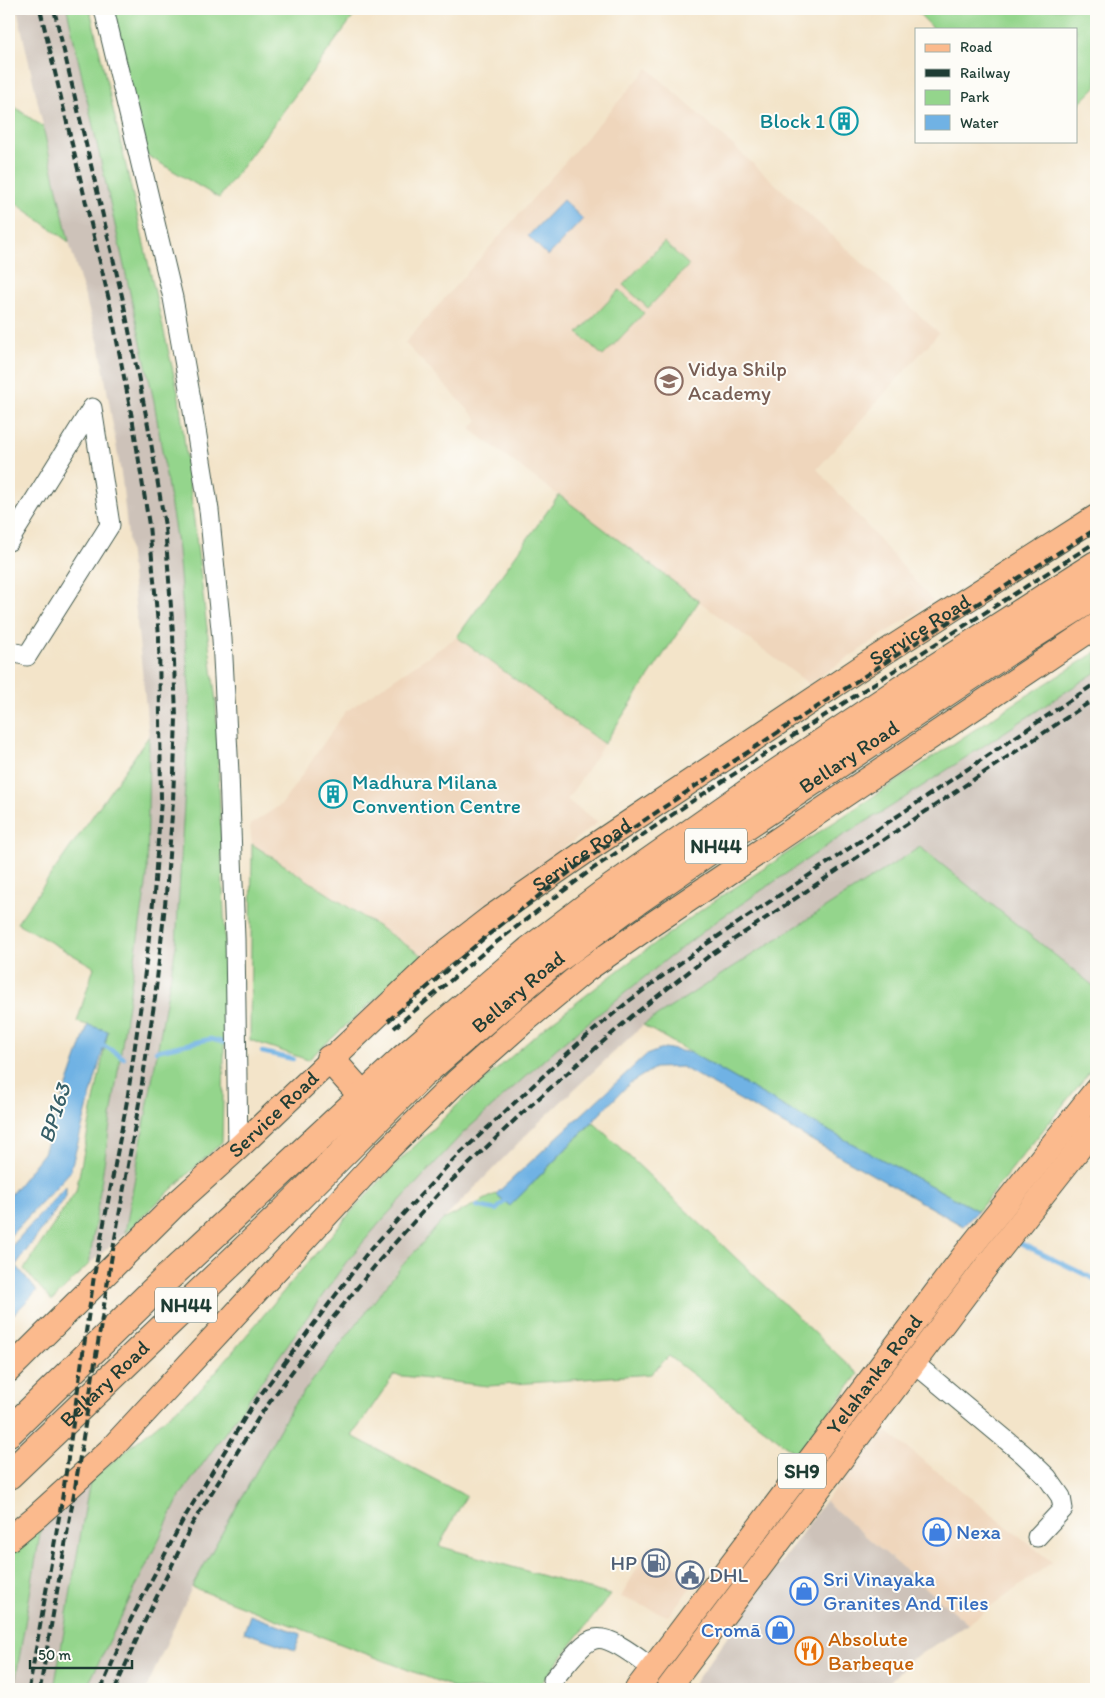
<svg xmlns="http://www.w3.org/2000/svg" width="1105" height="1698" font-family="Itim,sans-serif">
<rect width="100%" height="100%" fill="#fdfcf7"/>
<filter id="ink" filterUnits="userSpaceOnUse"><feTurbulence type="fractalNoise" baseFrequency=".02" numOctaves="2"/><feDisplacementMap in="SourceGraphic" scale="10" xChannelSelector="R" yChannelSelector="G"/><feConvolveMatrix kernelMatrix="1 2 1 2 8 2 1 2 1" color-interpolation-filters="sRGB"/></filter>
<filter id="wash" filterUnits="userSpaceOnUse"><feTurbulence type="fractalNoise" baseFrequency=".0096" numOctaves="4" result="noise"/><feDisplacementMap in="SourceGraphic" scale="20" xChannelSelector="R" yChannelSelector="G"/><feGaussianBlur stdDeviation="1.12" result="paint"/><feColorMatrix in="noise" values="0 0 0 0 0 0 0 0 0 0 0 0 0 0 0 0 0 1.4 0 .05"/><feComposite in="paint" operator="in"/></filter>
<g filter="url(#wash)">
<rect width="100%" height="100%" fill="#f3e4c9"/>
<g fill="#efd6bc">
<polygon points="648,68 939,333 817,469 933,601 809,684 470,429 478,420 405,343"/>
<polygon points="457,637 604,744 567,800 598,822 423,956 252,844 250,825 282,804 345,712"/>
<polygon points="886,1431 1052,1562 968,1624 825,1501"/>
<polygon points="650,1544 695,1582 668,1616 621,1597"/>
</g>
<g fill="#cdc2b9">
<polygon points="17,9 67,9 154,401 178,550 190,698 176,946 125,1233 89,1264 147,878 149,736 122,480 100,348 69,242"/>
<polygon points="1096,672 1096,988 920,847 643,1025 533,1128 443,1220 399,1268 293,1407 192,1587 146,1689 86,1689 180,1496 347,1261 383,1219 462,1134 558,1047 667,959 721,918 834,841 892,806"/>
<polygon points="90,1480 54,1689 14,1689 42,1522"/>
<polygon points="825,1501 968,1624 909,1661 883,1689 690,1689"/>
</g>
<g fill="#94d58c" stroke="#5a8960">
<polygon points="67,9 90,9 179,397 216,702 226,968 222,1142 125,1233 176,946 190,698 178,550 154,401"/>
<polygon points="111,9 359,9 219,198 145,154"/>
<polygon points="914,9 1096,9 1096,87 1076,107 1076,29 934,29"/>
<polygon points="9,103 43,127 69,242 9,198"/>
<polygon points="664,242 689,265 648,308 623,285"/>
<polygon points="619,290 644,313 603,356 578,333"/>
<polygon points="559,495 699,601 604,744 457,637"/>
<polygon points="1096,652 1096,672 892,806 834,841 721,918 667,959 558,1047 462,1134 383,1219 347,1261 180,1496 86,1689 54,1689 90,1480 201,1389 350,1213 393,1167 472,1091 545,1027 624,966 707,906 1009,707"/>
<polygon points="149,736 147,878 89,1264 52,1301 24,1269 76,1191 108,1031 77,1022 94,967 17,923"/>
<polygon points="252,844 423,956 308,1060 250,1040"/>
<polygon points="920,847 1096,988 1096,1064 978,1211 797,1114 643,1025"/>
<polygon points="593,1122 858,1374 798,1455 669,1356 651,1374 488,1386 394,1375 352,1436 466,1496 439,1546 610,1595 537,1689 458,1689 192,1587 292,1407 400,1268 443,1220 496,1194 510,1206"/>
<polygon points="42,1522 14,1689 9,1689 9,1552"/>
</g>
<g fill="#70b2e4" stroke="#48788c">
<polygon points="563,200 583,219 548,256 528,236"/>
<polygon points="88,1025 108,1031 70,1172 9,1237 9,1197 44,1153"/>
<polygon points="665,1048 691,1053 797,1114 978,1211 963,1226 682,1067 655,1068 630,1083 510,1206 496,1194 646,1055"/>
<polygon points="66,1186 66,1196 16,1265 37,1291 14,1314 9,1308 9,1249"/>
<polygon points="250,1615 301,1634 295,1650 244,1632"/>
</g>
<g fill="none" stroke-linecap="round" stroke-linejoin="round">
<g stroke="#70b2e4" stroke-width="4.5">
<polyline points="100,1043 124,1058"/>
<polyline points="156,1051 210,1039 231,1044"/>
<polyline points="262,1052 293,1059"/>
<polyline points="477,1206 496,1210 508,1198"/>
<polyline points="1014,1240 1096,1280"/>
</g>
</g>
</g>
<g filter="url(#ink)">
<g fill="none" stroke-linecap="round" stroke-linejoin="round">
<g stroke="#3f564a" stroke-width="21">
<g id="minor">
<polyline points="104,9 173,298 192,405 209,510 222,639 229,773 235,939 238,1148"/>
<polyline points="9,541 92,408 110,525 27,656 9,651"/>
<polyline points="914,1363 1023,1454 1047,1477 1061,1497 1063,1509 1037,1537"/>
<path d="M553,1680C562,1670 582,1641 595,1639C611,1635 640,1660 653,1669"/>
</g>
</g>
<g stroke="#3f564a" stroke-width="26">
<g id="major">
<path id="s1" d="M9,1370L178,1202L238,1148L437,959L490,918L595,845L865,665L1096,517"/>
<polyline points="9,1539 37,1516 109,1451 383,1154 456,1082 521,1024 586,970 648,927 1096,626"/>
<path id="s2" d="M637,1689L966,1253L1096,1090"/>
<polyline points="668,1689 988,1264 1096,1127"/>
</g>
</g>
<g stroke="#3f564a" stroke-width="30">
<g id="highway">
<polyline points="330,1059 364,1097"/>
<polyline points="9,1432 163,1282 403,1059 530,950 605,893 765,781 901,690 1096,565"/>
<path id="s3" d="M9,1475L281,1215L420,1076L549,965L622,911L739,830L1023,641L1096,595"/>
</g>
</g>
<use href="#minor" stroke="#fff" stroke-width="19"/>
<use href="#major" stroke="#fbba8d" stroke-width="24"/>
<use href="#highway" stroke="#fbba8d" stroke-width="28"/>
<g stroke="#1f3d34" stroke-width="4" stroke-dasharray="8 4" stroke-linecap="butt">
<polyline points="388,1021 488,935 584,861 691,789 906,649 1096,529"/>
<polyline points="394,1028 494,944 591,870 697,798 912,659 1096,542"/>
<polyline points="29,1689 62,1500 94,1276 127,1101 142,997 154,894 161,800 159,636 149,525 133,423 109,300 40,9"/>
<polyline points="40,1689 75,1488 111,1261 139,1103 155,998 166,895 173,801 176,718 173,634 165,526 148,425 122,296 54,9"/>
<polyline points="101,1689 131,1619 183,1520 252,1406 368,1252 453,1160 582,1040 629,1001 705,945 1096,683"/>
<polyline points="115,1689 143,1625 192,1524 261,1414 319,1335 378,1262 441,1191 521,1114 632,1016 709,956 1096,698"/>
</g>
</g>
</g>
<defs>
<g id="building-ring" transform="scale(1.4375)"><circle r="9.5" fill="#fdfcf7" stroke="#0f9aa8" stroke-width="1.5"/><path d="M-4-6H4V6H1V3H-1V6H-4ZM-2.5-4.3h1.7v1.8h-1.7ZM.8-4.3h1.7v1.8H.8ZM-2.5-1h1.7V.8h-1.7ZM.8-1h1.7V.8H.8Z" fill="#0f9aa8"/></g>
<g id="school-ring" transform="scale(1.4375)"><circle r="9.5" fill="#fdfcf7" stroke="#8d6e63" stroke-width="1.5"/><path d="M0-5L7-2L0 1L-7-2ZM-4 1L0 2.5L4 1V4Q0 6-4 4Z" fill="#8d6e63"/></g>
<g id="shop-ring" transform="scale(1.4375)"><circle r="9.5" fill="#fdfcf7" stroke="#3f7fe0" stroke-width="1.5"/><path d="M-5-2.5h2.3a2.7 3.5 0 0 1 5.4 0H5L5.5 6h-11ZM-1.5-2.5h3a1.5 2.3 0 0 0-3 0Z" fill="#3f7fe0"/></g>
<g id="fuel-ring" transform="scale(1.4375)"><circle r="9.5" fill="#fdfcf7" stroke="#5c6f8a" stroke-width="1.5"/><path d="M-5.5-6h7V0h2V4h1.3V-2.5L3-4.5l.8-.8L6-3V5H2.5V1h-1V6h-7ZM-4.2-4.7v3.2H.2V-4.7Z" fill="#5c6f8a"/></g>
<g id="civic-ring" transform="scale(1.4375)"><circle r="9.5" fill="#fdfcf7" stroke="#5c6f8a" stroke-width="1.5"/><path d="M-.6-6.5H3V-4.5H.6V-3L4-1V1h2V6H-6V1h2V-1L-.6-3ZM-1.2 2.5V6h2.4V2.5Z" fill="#5c6f8a"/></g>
<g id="restaurant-ring" transform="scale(1.4375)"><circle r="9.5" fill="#fdfcf7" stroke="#e8710a" stroke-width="1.5"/><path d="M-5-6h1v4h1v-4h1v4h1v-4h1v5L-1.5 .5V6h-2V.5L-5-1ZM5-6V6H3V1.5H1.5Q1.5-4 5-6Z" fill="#e8710a"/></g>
</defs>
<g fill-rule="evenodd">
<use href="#building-ring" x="844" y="121"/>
<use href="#school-ring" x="669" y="381"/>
<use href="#building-ring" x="333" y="794"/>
<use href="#shop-ring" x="937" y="1532"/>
<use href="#fuel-ring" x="656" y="1563"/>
<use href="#civic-ring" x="690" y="1575"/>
<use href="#shop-ring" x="804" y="1591"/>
<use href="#shop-ring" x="780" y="1630"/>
<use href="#restaurant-ring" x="809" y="1651"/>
</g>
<g text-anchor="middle" stroke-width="4" stroke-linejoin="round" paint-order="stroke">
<g fill="#fdfcf7" stroke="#62766e" stroke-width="1">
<rect x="685" y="828.5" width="62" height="35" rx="4"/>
<rect x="155" y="1287.5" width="62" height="35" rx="4"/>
<rect x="778" y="1453.5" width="48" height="35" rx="4"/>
</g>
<g font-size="20" font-weight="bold" fill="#1f3d34">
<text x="716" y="853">NH44</text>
<text x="186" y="1312">NH44</text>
<text x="802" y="1478">SH9</text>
</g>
<g font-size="21" fill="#0d838f" stroke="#fdfcf7" text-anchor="end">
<text x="825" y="128">Block 1</text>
<text x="352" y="789" text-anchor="start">Madhura Milana<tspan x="352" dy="24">Convention Centre</tspan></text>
</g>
<g font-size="21" fill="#785e54" stroke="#fdfcf7" text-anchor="start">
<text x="688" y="376">Vidya Shilp<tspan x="688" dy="24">Academy</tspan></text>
</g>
<g font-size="21" fill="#1f3d34" stroke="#fdfcf7">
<text dy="7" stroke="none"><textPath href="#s1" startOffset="1178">Service Road</textPath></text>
<text dy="7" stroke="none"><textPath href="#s3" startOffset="1108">Bellary Road</textPath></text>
<text dy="7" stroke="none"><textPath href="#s1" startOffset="772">Service Road</textPath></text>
<text dy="7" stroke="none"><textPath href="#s3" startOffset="702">Bellary Road</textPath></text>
<text dy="7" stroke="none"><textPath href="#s1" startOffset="368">Service Road</textPath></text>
<text dy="7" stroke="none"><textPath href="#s2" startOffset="394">Yelahanka Road</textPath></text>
<text dy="7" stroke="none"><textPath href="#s3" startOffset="132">Bellary Road</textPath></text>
</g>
<g font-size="21" fill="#366cbe" stroke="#fdfcf7" text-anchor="start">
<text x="956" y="1539">Nexa</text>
<text x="823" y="1586">Sri Vinayaka<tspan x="823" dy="24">Granites And Tiles</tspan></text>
<text x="761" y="1637" text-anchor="end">Cromā</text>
</g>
<g font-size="21" fill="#4e5e75" stroke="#fdfcf7" text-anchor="end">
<text x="637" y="1570">HP</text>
<text x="709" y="1582" text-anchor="start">DHL</text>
</g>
<g font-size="21" fill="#c56008" stroke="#fdfcf7" text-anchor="start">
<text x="828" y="1646">Absolute<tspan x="828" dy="24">Barbeque</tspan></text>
</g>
<g font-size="22" font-style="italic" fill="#376069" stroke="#fdfcf7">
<text transform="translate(54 1113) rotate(-72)" y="8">BP163</text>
</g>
</g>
<rect width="1105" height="1698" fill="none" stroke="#fdfcf7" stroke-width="30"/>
<rect x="915" y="28" width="162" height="115" fill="#fdfcf7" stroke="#a4b0a9"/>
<rect x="925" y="44" width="25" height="8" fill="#fbba8d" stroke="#a4b0a9"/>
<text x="960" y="52" font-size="15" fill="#1f3d34">Road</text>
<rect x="925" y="69" width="25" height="8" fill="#1f3d34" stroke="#a4b0a9"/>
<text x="960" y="78" font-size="15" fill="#1f3d34">Railway</text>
<rect x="925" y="90" width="25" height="15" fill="#94d58c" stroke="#a4b0a9"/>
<text x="960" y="102" font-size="15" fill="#1f3d34">Park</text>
<rect x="925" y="115" width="25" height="15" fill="#70b2e4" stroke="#a4b0a9"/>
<text x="960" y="128" font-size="15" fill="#1f3d34">Water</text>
<path d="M30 1660v8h102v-8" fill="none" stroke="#1f3d34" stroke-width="2.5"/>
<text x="38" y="1660" font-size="15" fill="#1f3d34" stroke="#fdfcf7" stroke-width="4" paint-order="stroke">50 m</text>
</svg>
